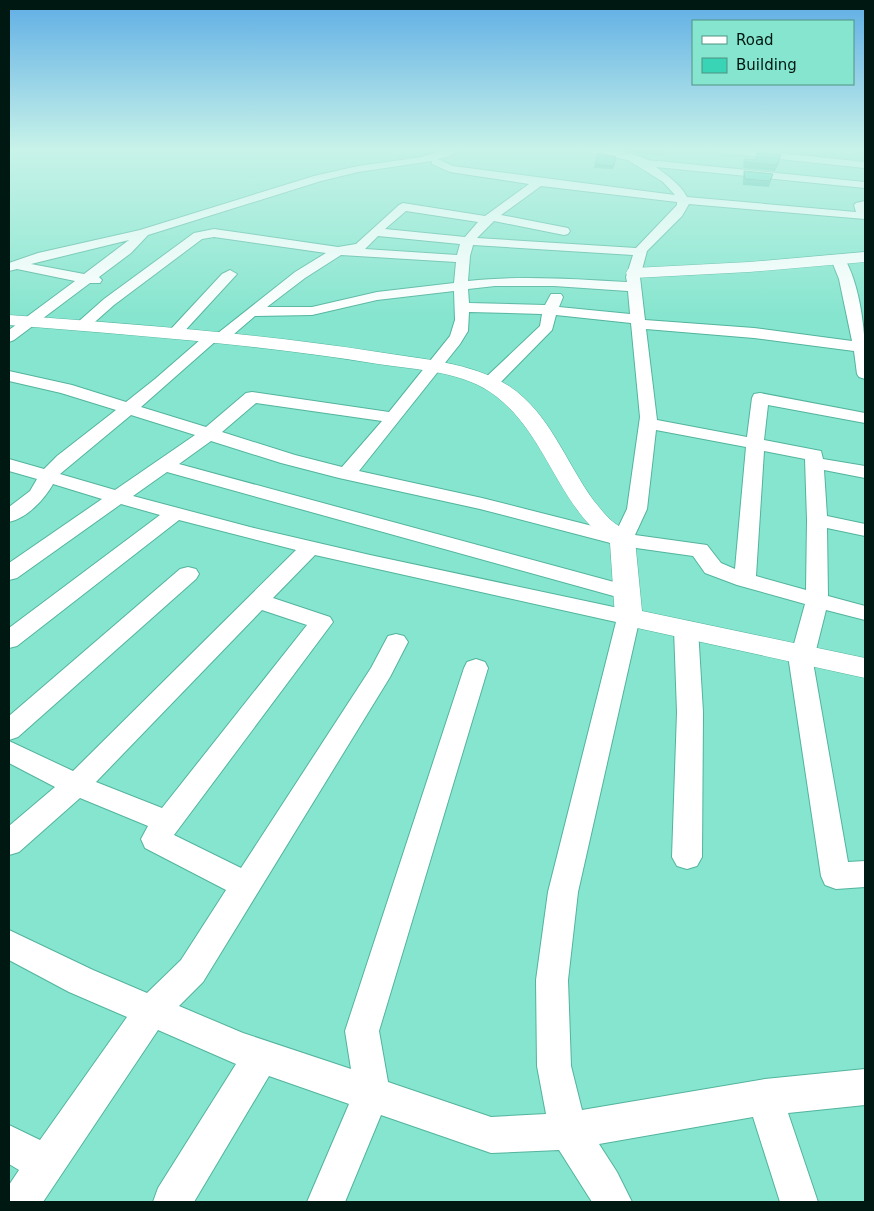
<svg xmlns="http://www.w3.org/2000/svg" width="874" height="1211" font-family="'DejaVu Sans',sans-serif">
<rect width="100%" height="100%" fill="#85e5ce"/>
<g fill="none" stroke-linecap="round" stroke-linejoin="round">
<g stroke="#53b49e" stroke-width="2">
<g id="minor">
<path d="M447,149H459L450,156L438,159L453,166L675,195L663,182L628,160L586,152L581,149C598,149 616,150 633,154C643,157 648,162 659,161L865,182V188L656,167C668,176 680,184 687,197L856,212L854,205L856,203L865,201V219L689,204L682,216L647,251L640,277L645,320L754,328L852,341L839,279L831,259L833,256H843C862,286 867,344 865,379L859,377L857,374L854,351L754,338L646,329L657,420L747,437L752,398L754,394L760,393L865,413V423L768,405L764,440L821,451L823,459L865,466V478L824,470L827,516L865,524V536L827,528L828,596L865,606V620L826,610L813,662L848,862L865,861V887L836,889L825,885L821,876L789,662L805,604L737,585L705,573L693,556L622,546L480,509L339,478L281,463L211,441L179,464L636,588L639,593L636,598L628,600L167,472L133,496L250,527L370,555L637,612L640,617L578,892L568,980L571,1066L582,1110L765,1079L865,1069V1105L788,1113L818,1202H780L753,1117L599,1144L617,1172L632,1202H592L559,1150L491,1153L381,1115L345,1202H307L349,1104L269,1076L194,1202H153L158,1188L236,1064L158,1030L43,1202H9V1185L19,1170L9,1164V1125L40,1140L127,1017L69,992L9,960V930L93,970L147,993L181,960L226,890L145,848L141,839L148,826L80,798L19,852L9,855V826L55,787L9,763V741L73,771L296,550L179,520L17,646L9,648V628L160,515L121,504L17,578L9,580V563L102,499L53,484C44,500 27,518 9,522V507L30,491L37,479L9,471V459L44,469L57,456L116,410L61,393L9,381V371L72,385L126,402L155,379L208,333H218L295,272L326,253L214,237L202,239L114,305L88,328H78L76,325L78,322L104,299L194,233L214,229L338,247L356,244L399,205L403,203L485,216L529,184L450,172L432,164V161L358,172L321,181L148,235L131,253L99,277L102,280L100,283H90L14,340L9,342V330L75,281L17,269L9,271V263L38,253L140,230L314,176L358,166L422,157ZM541,186L677,202V205L636,248L477,238L494,221L564,235L568,234L570,231L568,228L501,215ZM406,211L478,222L465,237L385,229ZM378,236L460,244L457,255L365,249ZM129,240L84,274L31,264ZM473,245L633,255L626,277L627,282C574,279 521,275 468,281L470,256ZM341,255L456,262L454,283L377,292L312,307H267L305,278ZM495,286H554L628,291L630,314L559,307L563,297L561,294H551L545,305L469,303L468,289ZM454,291L455,320L450,336L389,412L252,392L246,393L206,427L141,407L217,340H227L255,316L312,315L377,300ZM469,312L542,314L540,326L484,379L482,383L484,387H496L552,330L556,315L631,323L640,417L627,509L616,532L482,498L359,471L460,344L468,331ZM256,403L382,421L342,467L295,455L222,432ZM131,415L195,435L115,490L60,474ZM656,430L746,447L735,569L721,563L707,545L635,535L647,509ZM764,451L805,459L807,520L806,590L756,576ZM315,555L616,622L548,892L536,980L537,1066L546,1114L491,1117L388,1082L379,1031L488,668L485,662L476,659L467,662L464,668L345,1031L351,1069L243,1033L179,1006L203,982L390,677L408,642L404,636L396,634L388,636L371,668L241,868L174,835L333,622L330,617L273,598ZM262,610L307,625L162,808L96,782Z"/>
<polygon points="708,149 742,149 865,162 865,168 713,152"/>
<polygon points="230,270 237,274 180,336 170,336 167,333 170,330 222,274"/>
<polygon points="188,567 196,569 199,574 196,579 18,737 9,740 9,716 180,569"/>
<polygon points="686,621 694,623 698,629 703,712 702,857 697,866 687,869 677,866 672,857 677,712 674,629 678,623"/>
</g>
</g>
<g stroke="#53b49e" stroke-width="1">
<polygon id="tertiary" points="865,252 865,262 749,272 634,278 628,277 626,273 628,269 634,268 749,262"/>
</g>
<g stroke="#53b49e" stroke-width="1">
<path id="secondary" d="M9,315C132,324 256,333 378,352C421,359 471,362 509,386C550,413 566,463 594,501C600,508 605,515 612,521C619,527 629,531 635,540L642,611L865,658V678L619,624L615,617L610,543C558,506 547,436 497,397C465,371 417,370 378,364C256,344 132,335 9,325Z"/>
</g>
<use href="#minor" fill="#fff" fill-rule="evenodd"/>
<use href="#tertiary" fill="#fff" fill-rule="evenodd"/>
<use href="#secondary" fill="#fff" fill-rule="evenodd"/>
</g>
<g fill="#31b59c">
<polygon points="601,149 667,149 662,155"/>
<polygon points="757,152 780,161 775,171 743,168 744,159 756,160"/>
<polygon points="616,160 613,169 594,168 595,164"/>
<polygon points="744,171 773,174 769,187 743,185 743,178"/>
</g>
<polygon fill="#28947f" points="665,149 667,149 662,155 663,152"/>
<g fill="#39d3b5" stroke="#28947f">
<polygon points="637,149 665,149 663,152"/>
<polygon points="757,152 781,155 777,165 744,162 744,159 756,160"/>
<polygon points="598,153 616,157 613,166 595,164"/>
<polygon points="744,171 773,174 770,181 745,179"/>
</g>
<linearGradient id="sky" x2="0" y2="1"><stop stop-color="#5faee5"/><stop offset="0.47" stop-color="#c8f3e9"/><stop offset="1" stop-color="#c8f3e9" stop-opacity="0"/></linearGradient>
<rect width="874" height="318" fill="url(#sky)"/>
<rect width="874" height="1211" fill="none" stroke="#001812" stroke-width="20"/>
<rect x="692" y="20" width="162" height="65" fill="#85e5ce" stroke="#509383"/>
<rect x="702" y="36" width="25" height="8" fill="#ffffff" stroke="#509383"/>
<text x="736" y="45" font-size="15" fill="#001812">Road</text>
<rect x="702" y="58" width="25" height="15" fill="#39d3b5" stroke="#509383"/>
<text x="736" y="70" font-size="15" fill="#001812">Building</text>
</svg>
